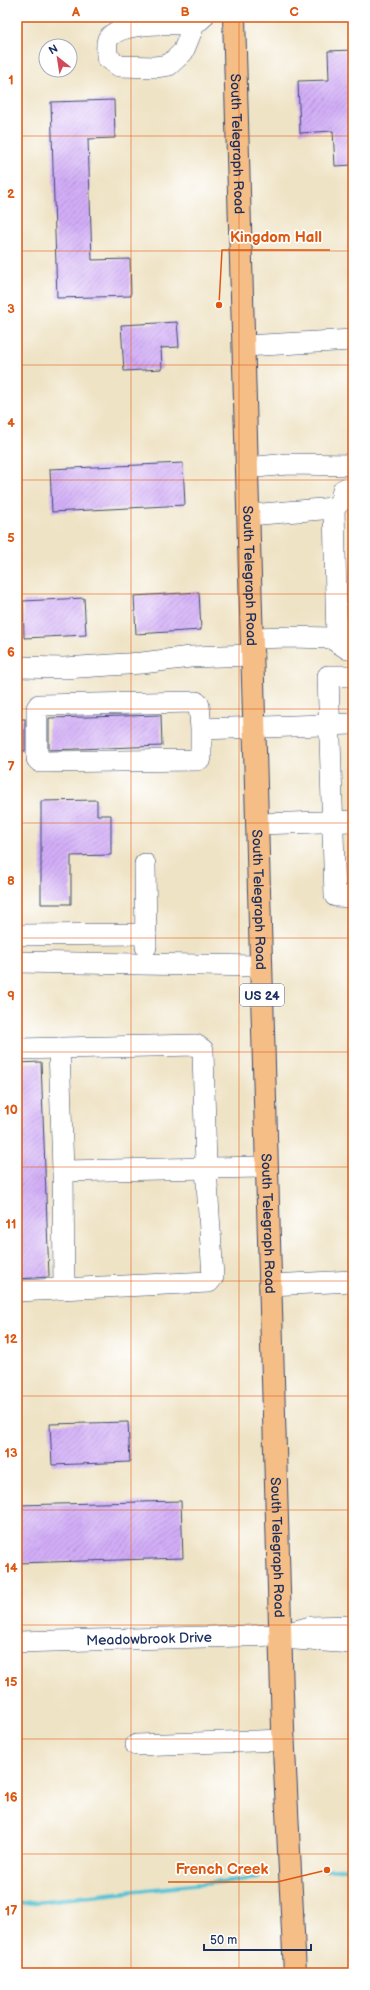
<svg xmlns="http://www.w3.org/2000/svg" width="370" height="1990" font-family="'Balsamiq Sans',sans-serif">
<defs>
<pattern id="building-hatch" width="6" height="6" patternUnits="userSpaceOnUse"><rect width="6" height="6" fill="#d2adf7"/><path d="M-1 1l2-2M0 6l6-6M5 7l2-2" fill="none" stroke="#aa8dcb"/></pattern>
</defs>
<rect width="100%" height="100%" fill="#fff"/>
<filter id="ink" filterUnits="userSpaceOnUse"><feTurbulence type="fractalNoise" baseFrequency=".025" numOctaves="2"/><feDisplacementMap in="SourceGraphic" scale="8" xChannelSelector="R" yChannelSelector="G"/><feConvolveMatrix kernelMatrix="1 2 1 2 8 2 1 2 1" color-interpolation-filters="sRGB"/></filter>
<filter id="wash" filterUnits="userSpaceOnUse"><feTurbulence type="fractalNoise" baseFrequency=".012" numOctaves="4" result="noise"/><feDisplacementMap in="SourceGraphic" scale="16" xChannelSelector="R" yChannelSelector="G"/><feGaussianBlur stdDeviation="0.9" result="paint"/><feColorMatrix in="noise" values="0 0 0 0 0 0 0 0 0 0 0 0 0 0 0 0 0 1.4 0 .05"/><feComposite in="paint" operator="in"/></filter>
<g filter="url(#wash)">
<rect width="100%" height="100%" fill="#efe3c5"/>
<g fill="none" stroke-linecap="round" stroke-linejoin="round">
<g stroke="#59c3d4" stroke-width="4.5">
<polyline points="327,1870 353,1868"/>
<polyline points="17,1904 257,1878"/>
</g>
</g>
<g id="blocks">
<g fill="url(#building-hatch)">
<polygon points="353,50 353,165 335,166 333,131 300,133 298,81 329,80 328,51"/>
<polygon points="114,100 115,138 88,139 92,260 130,259 131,296 57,298 51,102"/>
<polygon points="177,322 179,347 161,348 162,369 124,371 121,325"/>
<polygon points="183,463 185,505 52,512 50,469"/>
<polygon points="199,592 201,630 136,634 134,596"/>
<polygon points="84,598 86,635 24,638 23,601"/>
<polygon points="161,715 162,746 49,750 49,718"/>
<rect x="17" y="719" width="8" height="32"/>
<polygon points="97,800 97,815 111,815 111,855 71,856 71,904 41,904 41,801"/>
<polygon points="41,1062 49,1277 17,1279 17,1063"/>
<polygon points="128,1422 130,1462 52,1465 50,1424"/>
<polygon points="181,1501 183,1558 17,1563 17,1505"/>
</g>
</g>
</g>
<g filter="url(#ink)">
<use href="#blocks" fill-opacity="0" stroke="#3b4a6d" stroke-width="1"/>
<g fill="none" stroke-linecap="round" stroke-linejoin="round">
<g stroke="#3b4a6d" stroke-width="22">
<g id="minor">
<path d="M194,25C174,23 120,21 108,39C106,43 107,51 107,57L119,66L155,67L169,65L183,52L194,25L203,17"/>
<polyline points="244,346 353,340"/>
<polyline points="247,468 288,464 353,465"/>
<polyline points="334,508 337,642"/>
<polyline points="249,515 334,508 341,501 343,490 353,485"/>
<polyline points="252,638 290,637 331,638 348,649 353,650"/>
<polyline points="17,667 64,668 142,663 190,657 253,655"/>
<polyline points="353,676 328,676 335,896 353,897"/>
<polyline points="201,729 199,705 196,702 39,705 37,708 37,759 40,762 197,760 201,758 201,729 353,724"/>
<polyline points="258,824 353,821"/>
<polyline points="145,864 146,947"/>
<polyline points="17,935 146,934"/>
<polyline points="17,962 261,966"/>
<polyline points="59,1048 63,1171 64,1289"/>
<polyline points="17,1049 196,1045 203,1050 206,1168 213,1277 209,1282 17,1291"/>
<polyline points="63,1171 266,1167"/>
<polyline points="270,1285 353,1281"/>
<polyline points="295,1639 353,1643"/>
<path id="s1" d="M17,1642L281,1635L310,1627L353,1626"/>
<polyline points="136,1745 284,1740"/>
</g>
</g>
<g stroke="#3b4a6d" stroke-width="24">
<g id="major">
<path id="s2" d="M234,17L283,1729L295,1973"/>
</g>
</g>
<use href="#minor" stroke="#fff" stroke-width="21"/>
<use href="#major" stroke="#f6be87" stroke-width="22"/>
</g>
</g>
<path fill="none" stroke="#de5710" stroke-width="1" stroke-opacity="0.55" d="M131,17V1973M239,17V1973M17,136H353M17,251H353M17,365H353M17,480H353M17,594H353M17,709H353M17,823H353M17,938H353M17,1052H353M17,1167H353M17,1281H353M17,1396H353M17,1510H353M17,1625H353M17,1739H353M17,1854H353"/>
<g text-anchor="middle" stroke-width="3.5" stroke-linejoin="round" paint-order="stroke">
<rect fill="#fff" stroke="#5f6d8e" stroke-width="1" x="240" y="984" width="44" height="22" rx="3"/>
<g font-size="13" font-weight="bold" fill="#1b2f5e">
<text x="262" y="1000">US 24</text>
</g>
<g font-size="14" fill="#1b2f5e" stroke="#fff">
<text dy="5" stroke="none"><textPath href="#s2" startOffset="127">South Telegraph Road</textPath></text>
<text dy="5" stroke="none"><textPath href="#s2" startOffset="559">South Telegraph Road</textPath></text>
<text dy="5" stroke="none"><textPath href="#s2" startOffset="883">South Telegraph Road</textPath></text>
<text dy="5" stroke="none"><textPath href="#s2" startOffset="1207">South Telegraph Road</textPath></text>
<text dy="5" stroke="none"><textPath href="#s2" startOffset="1531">South Telegraph Road</textPath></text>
<text dy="5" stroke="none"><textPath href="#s1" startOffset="132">Meadowbrook Drive</textPath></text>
</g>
</g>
<path fill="none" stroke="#de5710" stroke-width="1.5" d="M219 305L222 250H330M327 1870L277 1882H168"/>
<g fill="#de5710" stroke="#fff" stroke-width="1.5">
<circle cx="219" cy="305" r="4"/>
<circle cx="327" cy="1870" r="4"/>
</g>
<g font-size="15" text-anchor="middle" font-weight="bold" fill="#de5710" stroke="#fff" stroke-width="3.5" stroke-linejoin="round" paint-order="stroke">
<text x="276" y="242">Kingdom Hall</text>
<text x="222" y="1874">French Creek</text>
</g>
<rect width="370" height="1990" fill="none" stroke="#fff" stroke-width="44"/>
<g transform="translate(58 58) rotate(330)"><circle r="19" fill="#ffffff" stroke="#a4acbf"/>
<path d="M0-3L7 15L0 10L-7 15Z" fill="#d1495b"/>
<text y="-6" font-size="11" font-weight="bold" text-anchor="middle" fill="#1b2f5e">N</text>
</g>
<path d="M204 1944v6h107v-6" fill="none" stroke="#1b2f5e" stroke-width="2"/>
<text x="210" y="1944" font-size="12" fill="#1b2f5e" stroke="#ffffff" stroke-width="3" paint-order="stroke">50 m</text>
<rect x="22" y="22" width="326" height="1946" fill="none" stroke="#de5710" stroke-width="1.5"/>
<g font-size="13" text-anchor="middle" font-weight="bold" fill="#de5710">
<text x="76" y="16">A</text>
<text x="185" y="16">B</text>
<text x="294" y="16">C</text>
<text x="11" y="84">1</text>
<text x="11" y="198">2</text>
<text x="11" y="313">3</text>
<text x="11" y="427">4</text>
<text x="11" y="542">5</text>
<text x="11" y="656">6</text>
<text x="11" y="771">7</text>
<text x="11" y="885">8</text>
<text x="11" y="1000">9</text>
<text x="11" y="1114">10</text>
<text x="11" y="1228">11</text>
<text x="11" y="1343">12</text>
<text x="11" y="1457">13</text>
<text x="11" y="1572">14</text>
<text x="11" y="1686">15</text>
<text x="11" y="1801">16</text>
<text x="11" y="1915">17</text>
</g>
</svg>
